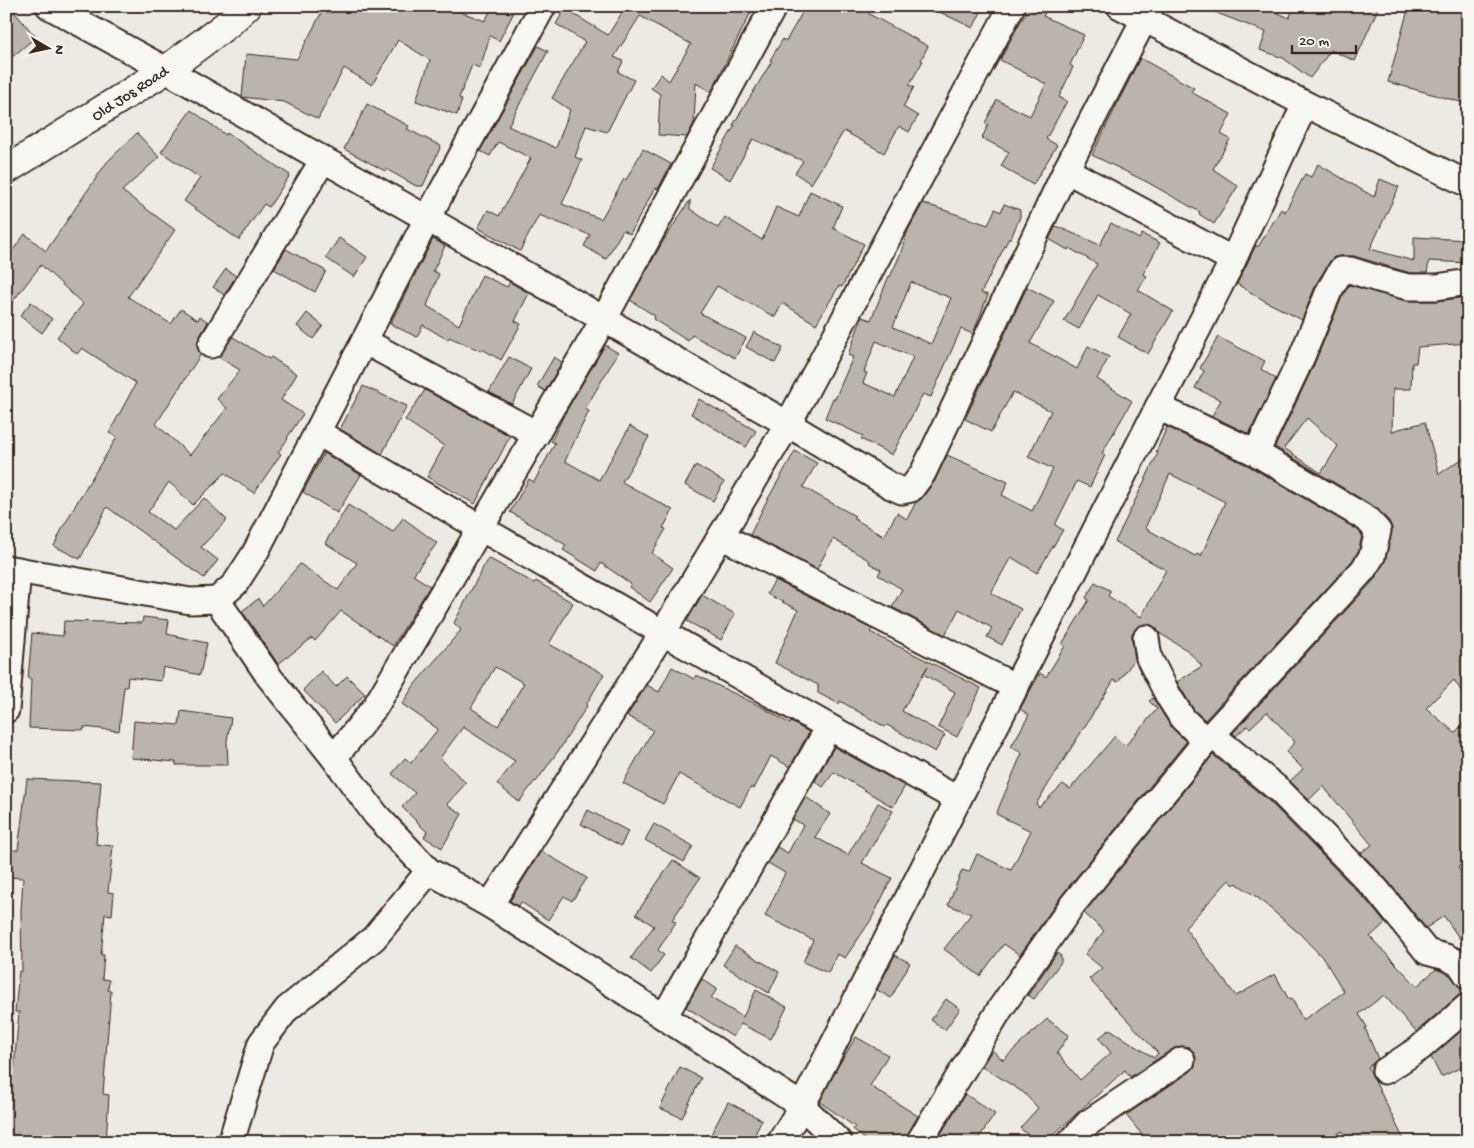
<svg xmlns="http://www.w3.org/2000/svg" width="1474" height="1148" font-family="'Gochi Hand',sans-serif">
<rect width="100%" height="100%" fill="#ebeae5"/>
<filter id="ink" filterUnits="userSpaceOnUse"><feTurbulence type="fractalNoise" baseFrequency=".02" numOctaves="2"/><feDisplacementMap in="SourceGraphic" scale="10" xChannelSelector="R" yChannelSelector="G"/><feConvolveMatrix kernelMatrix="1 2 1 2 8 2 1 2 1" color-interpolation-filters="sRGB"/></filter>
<g filter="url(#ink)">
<g fill="#bab4ae" stroke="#3b2a1e" fill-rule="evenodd">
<polygon points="6,6 9,6 36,37 6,62"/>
<polygon points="325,6 445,6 485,21 493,6 497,6 513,14 499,41 490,36 480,68 472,65 459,98 462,100 457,115 416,101 430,60 398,40 372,85 344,68 318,119 284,102 242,97 246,54 297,59"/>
<polygon points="622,6 740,6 751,12 711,92 696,83 694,123 687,137 658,135 660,94 651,88 661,74 669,81 691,44 640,16 614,57 623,61 618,72 634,80 607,132 586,126 575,157 582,160 562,204 601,219 624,179 626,180 643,149 671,164 658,189 655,188 630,234 623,230 606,259 584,246 590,235 539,215 520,251 478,228 488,210 499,216 531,158 498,142 490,156 480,151 538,46 548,51 508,126 556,148 570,110 552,98 585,42 556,24 565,9 608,35 625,8"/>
<polygon points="806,6 859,6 870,12 869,14 928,46 921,60 923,61 909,85 914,87 903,107 918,116 909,132 899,126 884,153 844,131 811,184 795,173 803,161 753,139 730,180 710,168 735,125 733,125 772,61 770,60 783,39 786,41"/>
<polygon points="927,6 984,6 973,28"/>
<polygon points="1031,6 1049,6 1043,16 1084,35 1070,65 1073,67 1059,97 1067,101 1046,139 1057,145 1033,185 1001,166 1009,152 982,138 988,125 985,123 997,100 1030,116 1046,84 1000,60 1019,24"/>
<polygon points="1204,6 1263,6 1289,18 1295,6 1379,6 1355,61 1331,50 1310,78 1283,58 1260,50 1266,32 1204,8"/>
<polygon points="1409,6 1468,6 1468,104 1388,82"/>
<polygon points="1140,58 1194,88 1191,92 1231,114 1221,134 1230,139 1213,169 1238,186 1214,224 1199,214 1200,212 1147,182 1092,155"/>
<polygon points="367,104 409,126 407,129 441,146 423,186 416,186 386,169 385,171 344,149"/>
<polygon points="191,110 226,135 227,133 290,175 269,207 264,204 239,240 184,201 200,178 161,152"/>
<polygon points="137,133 159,157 122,191 175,230 128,297 171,324 181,309 198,320 200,316 208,322 199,338 197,344 201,354 156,424 190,455 227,408 217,399 240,370 218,357 233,337 269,359 271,357 297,374 281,400 303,414 287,438 288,439 278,452 281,454 254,493 225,473 193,505 169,482 148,512 174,530 204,498 227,520 201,547 218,560 204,578 107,507 80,559 54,546 62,529 80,497 117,437 109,433 136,383 82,348 77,354 57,337 83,304 41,265 6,310 6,259 25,234 46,251 107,162"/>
<polygon points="1318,164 1374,197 1380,179 1399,187 1370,249 1414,261 1414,237 1468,240 1468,263 1429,261 1427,273 1410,273 1354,256 1341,256 1334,257 1329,263 1316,284 1302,320 1265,301 1237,284 1256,245 1258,247 1281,209 1285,212 1305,174 1311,177"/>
<polygon points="810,191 842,206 833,228 864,244 842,287 839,286 816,324 782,303 775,317 717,286 700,313 746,338 735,358 692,335 688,341 653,319 655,316 630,300 662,243 690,200 690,209 718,228 725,217 762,240 776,207 799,217"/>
<path d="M923,203L988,225L995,209L1001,212L1004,204L1020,210V217L1011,238H1009L981,293L988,295L973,334L961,329L931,397L923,394L892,455L861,439L863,436L825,418L833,398L835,399L853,357L848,355L862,317L871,320L889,276L890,277L900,255L908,230ZM911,282L951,298L931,344L893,327ZM876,341L913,357L895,397L863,383L867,373L864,372Z"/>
<polygon points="1111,223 1139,239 1142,234 1160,243 1143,274 1147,276 1138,290 1173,311 1148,354 1118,337 1131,314 1098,295 1079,329 1064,321 1097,264 1069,248 1068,250 1049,239 1056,226 1100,245"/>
<polygon points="339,238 367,257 354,277 326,258"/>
<polygon points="433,239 445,246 433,271 439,274 427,306 459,325 482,275 507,287 510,282 529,293 515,321 521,324 501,360 482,349 481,351 449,337 448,340 423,325 417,337 390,324"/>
<polygon points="286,249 326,271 315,292 274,269"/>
<polygon points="226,269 236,276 224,295 213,287"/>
<path d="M1349,285L1408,301H1437L1468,297V343L1418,347L1416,363H1412L1411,389H1393L1392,431L1425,422L1439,474L1468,455V701L1454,680L1426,708L1455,733L1468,717V862L1458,867L1462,875L1460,877L1468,888V952L1461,948L1464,945L1444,916L1426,928L1388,881L1361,853L1372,845L1323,786L1309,800L1290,781L1303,769L1286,752L1295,742L1267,712L1250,728L1247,726L1236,736L1233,733L1374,580L1386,559L1392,528L1389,521L1378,509L1275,447L1313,367L1342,297ZM1307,418L1338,446L1321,473L1284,448Z"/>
<polygon points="1027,287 1054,301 1030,343 1077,369 1088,346 1109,357 1097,379 1132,401 1102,453 1105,455 1090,487 1077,481 1055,525 1063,530 1037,573 1011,557 991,593 1021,609 1002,645 987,637 992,628 959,609 945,635 892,607 902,589 878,575 881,570 869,563 870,561 833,539 817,569 750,535 765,504 795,451 817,463 803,487 855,516 853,518 884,536 897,513 907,519 916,502 922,498 934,482 947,455 1008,482 1002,495 1032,511 1053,469 1028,457 1051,411 1013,392 991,432 965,419"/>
<polygon points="31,302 52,319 42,333 20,316"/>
<polygon points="307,313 323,326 313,339 297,326"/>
<polygon points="754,332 783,348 775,363 746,347"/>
<polygon points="1218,337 1265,361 1261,369 1276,379 1249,434 1212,416 1221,400 1195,388 1204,371 1200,368"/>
<polygon points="605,345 618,353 585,409 589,411 565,461 599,480 630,426 649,437 622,482 673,510 663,528 666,529 652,553 673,568 650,602 629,587 631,584 601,563 597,571 563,550 566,545 510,512 529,479 534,482 555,443 551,441 564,415"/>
<polygon points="509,357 531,369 512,404 489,392"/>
<polygon points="554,357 562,362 545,391 537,386"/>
<polygon points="363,386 407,406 382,454 340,429"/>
<polygon points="425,390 510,436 475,504 427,477 444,446 405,420"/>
<polygon points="699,399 723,413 724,412 756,431 746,447 691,414"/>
<path d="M1167,427L1249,466L1358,530L1362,535L1359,550L1352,561L1205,720L1194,710L1177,682L1202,666L1187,650L1159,633L1152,625L1144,624L1137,627L1132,633V640L1135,659L1118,682L1114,680L1036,804L1039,807L1063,784L1070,789L1115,736L1125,746L1157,709L1149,701L1153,698L1171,727L1186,742L1062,895L1020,955L1004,944L980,976L944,949L971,914L948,905L962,870L969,872L977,854L1011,870L1031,831L996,814L1022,753L1011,747L1029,715L1020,709L1040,673L1046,677L1065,646L1062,644L1089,600L1086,598L1095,582L1111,591L1108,596L1141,617L1166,570L1115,542L1158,453L1156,452ZM1170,474L1225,502L1201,556L1197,554L1195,556L1145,528Z"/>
<polygon points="324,453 361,475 337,513 303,492"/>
<polygon points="696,465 724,482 713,501 685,485"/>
<polygon points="348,505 393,532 403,518 437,543 413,575 430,586 393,646 341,611 315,641 312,638 278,664 242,611 258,599 263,606 300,564 338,590 357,563 325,543"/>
<path d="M488,558L534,583L536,581L573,603L549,644L604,674L586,705L587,706L561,747L536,782L535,781L519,802L497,784L515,761L463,727L440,758L466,783L447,804L462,814L442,848L424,837L427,832L402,807L415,793L392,774L405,758L411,763L438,729L402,704L415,684L461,630L454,623ZM495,667L524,683L498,726L471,708Z"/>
<polygon points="775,580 872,629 870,632 981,688 957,737 938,727 955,692 923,674 928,666 902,711 945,735 935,752 887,725 885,727 840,701 839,704 818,693 818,685 775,663 798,610 767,594"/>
<polygon points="702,595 735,614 721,640 687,621"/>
<polygon points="143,617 169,620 167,634 207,643 200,675 163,667 161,681 128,677 127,687 124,687 119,731 84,727 84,730 29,728 31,679 28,679 32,633 63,636 64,621 142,623"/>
<polygon points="672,667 694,679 696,675 762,707 790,724 791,722 809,732 790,767 771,756 754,789 751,787 740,807 679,774 663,804 623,783 653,730 627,716 647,685 659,692"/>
<polygon points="321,671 336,687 347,676 365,694 335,723 303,690"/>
<polygon points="181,711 231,718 227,741 228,765 176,765 176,762 131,758 134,721 179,725"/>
<polygon points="834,747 905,786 893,807 834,772 823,787 815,781"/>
<path d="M1213,755L1269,801L1366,900L1385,923L1370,937L1417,986L1436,969L1450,975L1461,989L1468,990V992L1459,995L1416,1032L1384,995L1359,1014L1367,1027L1365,1028L1378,1059L1368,1067L1405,1142H1348L1343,1131L1321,1142H1148L1126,1115L1190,1072L1195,1067L1196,1060L1194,1052L1189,1047L1182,1046L1174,1048L1130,1077L1125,1070L1045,1142H1036L1020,1128L1038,1108L1024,1093L982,1066L992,1050L1003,1060L1047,1019L1069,1035L1057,1053L1080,1080L1111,1053L1099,1038L1110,1029L1154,1058L1158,1053L1089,979L1102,968L1085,954L1104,931L1084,913ZM1229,880L1234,885L1236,883L1258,898L1300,934L1324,959L1344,992L1303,1020L1292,999L1289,1000L1275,974L1236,996L1185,928Z"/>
<polygon points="27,779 101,782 96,844 113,846 108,892 114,893 112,915 105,914 101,955 104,955 102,979 109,980 108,990 111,991 103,1094 109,1095 106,1142 6,1142 8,1110 6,1109 11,1067 14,1068 19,1012 15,1012 19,971 22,971 21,911 23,878 8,877 10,850 18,850"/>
<polygon points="806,797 830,814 815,837 848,855 878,803 893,811 862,863 892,878 871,920 845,958 837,954 828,973 803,962 813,940 765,916 785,873 768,863 777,847 788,853 803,825 793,819"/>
<polygon points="588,810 628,831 621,846 581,824"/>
<polygon points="654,824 693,846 684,862 645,840"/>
<polygon points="541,851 587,878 572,901 564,896 548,920 521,902 519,906 510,901"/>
<polygon points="673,860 700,878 672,920 676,922 658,950 664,955 651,973 631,958 654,926 636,914"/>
<polygon points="735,946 779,972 769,993 723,965"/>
<polygon points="1057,953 1061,956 1061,962 1034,999 1028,995"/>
<polygon points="895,955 910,963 891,998 877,990"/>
<polygon points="702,979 717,989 711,998 743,1017 756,990 787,1007 771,1039 741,1024 733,1037 686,1007"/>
<polygon points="946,999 960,1009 945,1030 931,1020"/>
<polygon points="1468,1025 1468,1064 1441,1077 1431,1057"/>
<polygon points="856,1037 888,1055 870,1086 918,1116 907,1135 905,1142 868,1142 853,1129 855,1127 820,1102 837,1068"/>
<polygon points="680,1067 701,1078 682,1118 660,1108"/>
<polygon points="965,1094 995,1114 976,1142 936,1142"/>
<polygon points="728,1102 762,1120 751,1142 707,1142"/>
</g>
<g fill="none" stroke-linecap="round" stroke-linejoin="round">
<g stroke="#3b2a1e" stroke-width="29">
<g id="street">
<polyline points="49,6 166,70 788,424 891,486 902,491 911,489 923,473 1066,170 1151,6"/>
<polyline points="1120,6 1305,104 1468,184"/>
<polyline points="1066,170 1233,260"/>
<polyline points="364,341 537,434"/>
<polyline points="211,345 323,160"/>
<path d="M317,432C529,558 743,679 957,799"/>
<polyline points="1256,453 1300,361 1329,291 1341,270 1350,270 1378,279 1408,287 1437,287 1468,282"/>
<polyline points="721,536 1016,687"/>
<polyline points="6,568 190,601 217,600 235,584 255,553 427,219 543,6"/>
<polyline points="217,600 270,678 334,758 376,815 429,871 490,905 802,1106 839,1142"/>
<polyline points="1146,638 1149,658 1169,697 1183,719 1206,741"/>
<polyline points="6,710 18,570"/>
<polyline points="1212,735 1279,790 1377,890 1427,952 1446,957 1460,964 1468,976"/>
<polyline points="334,758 375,707 604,319 774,6"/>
<polyline points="490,905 662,634 788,424 1012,6"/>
<polyline points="664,1017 829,727"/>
<polyline points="1385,1071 1420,1048 1468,1006"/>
<polyline points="231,1142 261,1043 287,1009 374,938 429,871"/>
<polyline points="780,1142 802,1106 1233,260 1305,104"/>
<polyline points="919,1142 1000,1009 1073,904 1206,741 1363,570 1372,556 1378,531 1367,519 1256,453 1158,407"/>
<polyline points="1070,1142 1088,1123 1182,1060"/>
</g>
</g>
<g stroke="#3b2a1e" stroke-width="31">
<polyline id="secondary" points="6,170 166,70 229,23 247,6"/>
</g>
<use href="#street" stroke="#f6f6f2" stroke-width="25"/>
<use href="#secondary" stroke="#f6f6f2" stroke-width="28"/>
</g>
</g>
<g text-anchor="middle" stroke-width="4" stroke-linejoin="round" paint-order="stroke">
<g font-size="16" fill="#3b2a1e" stroke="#f6f6f2">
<text transform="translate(129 92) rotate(-33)" y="6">Old Jos Road</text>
</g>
</g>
<rect width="1474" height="1148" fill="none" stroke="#f6f6f2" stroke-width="25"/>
<rect x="12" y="12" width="1449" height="1123" fill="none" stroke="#3b2a1e" stroke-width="2" filter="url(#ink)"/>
<g transform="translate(48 48) rotate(99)" stroke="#f6f6f2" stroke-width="4" paint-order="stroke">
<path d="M0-4L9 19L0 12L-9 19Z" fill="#3b2a1e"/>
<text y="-8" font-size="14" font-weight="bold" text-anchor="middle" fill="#3b2a1e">N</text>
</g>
<path d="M1292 45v8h64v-8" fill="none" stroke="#3b2a1e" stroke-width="2.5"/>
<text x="1299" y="45" font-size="15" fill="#3b2a1e" stroke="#f6f6f2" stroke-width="4" paint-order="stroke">20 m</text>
</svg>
